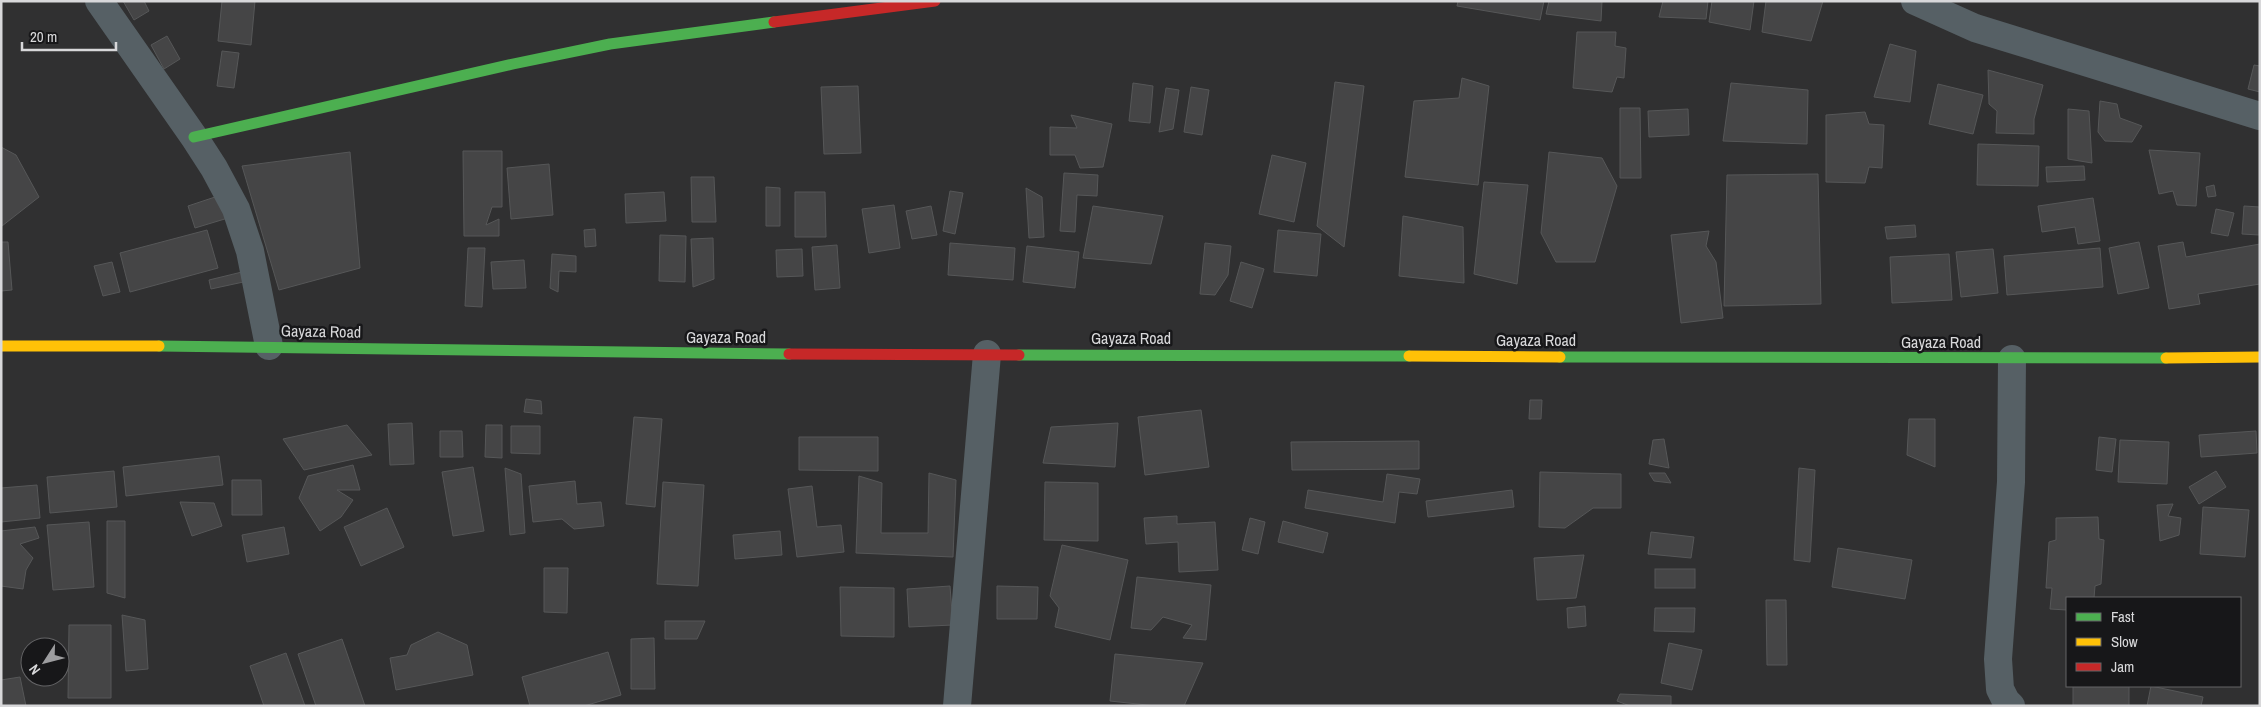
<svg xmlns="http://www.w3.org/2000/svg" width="2261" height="707" font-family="'Archivo Narrow',sans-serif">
<rect width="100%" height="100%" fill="#303031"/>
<g fill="#454546" stroke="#565758">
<polygon points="123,1 144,1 149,11 134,20"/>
<polygon points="222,1 255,1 251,45 218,41"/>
<polygon points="1458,1 1544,1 1540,20 1457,6"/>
<polygon points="1549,1 1602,1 1601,21 1546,14"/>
<polygon points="1663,1 1708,1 1706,19 1659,17"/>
<polygon points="1712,1 1754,1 1750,30 1709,22"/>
<polygon points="1766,1 1823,1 1811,41 1762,32"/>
<polygon points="1577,32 1616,32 1615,46 1626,48 1624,78 1617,77 1612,92 1573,88"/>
<polygon points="167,36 180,59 164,69 151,45"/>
<polygon points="1890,44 1916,51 1910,102 1874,97"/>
<polygon points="222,51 239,53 234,88 217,86"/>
<polygon points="2254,65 2260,66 2260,92 2248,89"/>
<polygon points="1988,70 2043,85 2034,119 2034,134 1996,133 1997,111 1989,104"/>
<polygon points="1462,78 1489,86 1478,185 1405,177 1414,101 1459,98"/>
<polygon points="1335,82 1364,86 1344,247 1317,226"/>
<polygon points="1133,83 1153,86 1150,123 1129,121"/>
<polygon points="1731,83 1808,90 1807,144 1723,141"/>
<polygon points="1938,84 1983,95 1973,134 1929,124"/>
<polygon points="858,86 861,153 824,154 821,87"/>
<polygon points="1191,87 1209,90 1202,135 1184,132"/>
<polygon points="1166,88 1179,90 1173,129 1159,132"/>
<polygon points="2100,101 2117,104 2120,118 2142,126 2132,142 2105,141 2098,132"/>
<polygon points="1620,108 1640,108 1641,178 1620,178"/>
<polygon points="1688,109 1689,135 1649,137 1648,111"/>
<polygon points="2068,109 2089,111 2092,163 2068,159"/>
<polygon points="1865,112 1869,124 1884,125 1882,168 1869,167 1865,183 1826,182 1826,115"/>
<polygon points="1071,115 1112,124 1103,167 1080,168 1075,155 1050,155 1050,127 1077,128"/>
<polygon points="1978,144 2039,146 2038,186 1977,185"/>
<polygon points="1,147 16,155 39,197 2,226"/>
<polygon points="2149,150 2200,153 2196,206 2177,205 2173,191 2159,194"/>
<polygon points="463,151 502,151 502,207 492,207 486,225 499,219 499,236 464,236"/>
<polygon points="350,152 360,268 279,290 242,166"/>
<polygon points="1549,152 1602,158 1617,186 1595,262 1556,262 1541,233"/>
<polygon points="1272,155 1306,163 1294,222 1259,214"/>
<polygon points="549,164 553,215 511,219 507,168"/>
<polygon points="2084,166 2085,180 2047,182 2046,167"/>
<polygon points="1064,173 1098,175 1097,196 1077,195 1075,232 1060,231"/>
<polygon points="1818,174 1821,304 1724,306 1727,175"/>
<polygon points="691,177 714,177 716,222 692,222"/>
<polygon points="1484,182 1528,185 1517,284 1474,274"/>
<polygon points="2214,185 2216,196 2208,197 2206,187"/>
<polygon points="766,187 780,188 780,226 766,226"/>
<polygon points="1026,188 1042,197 1044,237 1029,238"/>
<polygon points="950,191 963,193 955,234 943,231"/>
<polygon points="664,192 666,221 626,223 625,194"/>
<polygon points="795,192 825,192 826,237 795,237"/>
<polygon points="221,195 228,218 195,228 188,206"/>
<polygon points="2093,198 2100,241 2078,244 2075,227 2042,232 2038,206"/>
<polygon points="894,205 900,248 869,253 862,209"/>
<polygon points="931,206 937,235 912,239 906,211"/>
<polygon points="1093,206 1163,216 1151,264 1083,258"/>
<polygon points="2244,206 2260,207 2259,235 2242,234"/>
<polygon points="2216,209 2234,213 2228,236 2211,233"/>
<polygon points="1403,216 1463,227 1464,283 1399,276"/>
<polygon points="1915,225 1916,237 1887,239 1885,227"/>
<polygon points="595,229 596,246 585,247 584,230"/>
<polygon points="207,230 218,268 130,292 120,253"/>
<polygon points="1278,230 1321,234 1317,276 1274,272"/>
<polygon points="1709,231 1706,246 1716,262 1723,318 1681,323 1671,235"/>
<polygon points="660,235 686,236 685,282 659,281"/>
<polygon points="713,238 714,279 693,287 691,239"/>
<polygon points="1,242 8,242 12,290 1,291"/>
<polygon points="2139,242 2149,288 2118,294 2109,248"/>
<polygon points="2183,242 2186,257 2260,244 2260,284 2198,294 2200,304 2169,309 2158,246"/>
<polygon points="950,243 1015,248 1013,280 948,275"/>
<polygon points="1205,243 1231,246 1228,275 1215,295 1200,294"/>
<polygon points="837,245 840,288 815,290 812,247"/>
<polygon points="1027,246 1079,252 1075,288 1023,282"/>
<polygon points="468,248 485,248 482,307 465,306"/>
<polygon points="2100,248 2103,287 2007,295 2004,256"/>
<polygon points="802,249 803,276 777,277 776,250"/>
<polygon points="1993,249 1998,293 1961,297 1956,252"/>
<polygon points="552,254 576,256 576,272 559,271 558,292 550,288"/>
<polygon points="1949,254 1952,300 1892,303 1890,257"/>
<polygon points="524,260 526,288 493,289 491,262"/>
<polygon points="112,262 120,292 103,296 94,266"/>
<polygon points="1241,262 1264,269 1252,308 1230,301"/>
<polygon points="246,271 248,281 211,289 209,280"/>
<polygon points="526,399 541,401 542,414 524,412"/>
<polygon points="1530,400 1542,400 1541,419 1529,419"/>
<polygon points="1201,410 1209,467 1145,475 1138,417"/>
<polygon points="634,417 662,419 655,507 626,504"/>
<polygon points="1909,419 1935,419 1935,467 1907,455"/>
<polygon points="412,423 414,464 390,465 388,424"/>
<polygon points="1118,423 1115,467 1043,463 1051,427"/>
<polygon points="347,425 372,455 304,470 283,439"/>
<polygon points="486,425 502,425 502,458 485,457"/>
<polygon points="511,426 540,426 540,454 511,453"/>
<polygon points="440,431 462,431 463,457 440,457"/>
<polygon points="2256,431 2257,453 2201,457 2199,435"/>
<polygon points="799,437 878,437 878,471 799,470"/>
<polygon points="2099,437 2116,439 2112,472 2096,470"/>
<polygon points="1664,439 1669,468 1649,464 1653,440"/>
<polygon points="2120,440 2169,442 2167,484 2118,482"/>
<polygon points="1419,441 1419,469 1292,470 1291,442"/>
<polygon points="219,456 223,485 126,496 123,467"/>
<polygon points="353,465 360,490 337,490 353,500 341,517 320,531 299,498 308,476"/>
<polygon points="473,467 484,531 453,536 442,472"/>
<polygon points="505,468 521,474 525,533 510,535"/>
<polygon points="1799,468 1815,470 1810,562 1794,560"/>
<polygon points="114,471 117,507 50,513 47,477"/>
<polygon points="2216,471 2226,487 2199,504 2189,487"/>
<polygon points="1540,472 1621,474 1621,508 1593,508 1565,528 1539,527"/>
<polygon points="929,473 956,480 953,557 856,553 859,476 882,483 881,533 928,533"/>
<polygon points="1649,473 1665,473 1671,483 1654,481"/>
<polygon points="1387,474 1420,479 1417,494 1399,492 1395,523 1305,508 1308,490 1383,502"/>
<polygon points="232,480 261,480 262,515 232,515"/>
<polygon points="575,481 577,504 601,502 604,526 574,529 562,519 533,522 529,486"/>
<polygon points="663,482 704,485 698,586 657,584"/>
<polygon points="1045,482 1098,483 1098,541 1044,540"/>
<polygon points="37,485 40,518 1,522 1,488"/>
<polygon points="812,486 817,527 841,525 844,552 797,557 788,489"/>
<polygon points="1512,490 1514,507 1428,517 1426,501"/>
<polygon points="180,502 214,503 222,526 192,536"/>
<polygon points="2173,504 2168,516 2181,518 2179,535 2160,541 2157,505"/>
<polygon points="2203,507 2249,510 2245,557 2200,554"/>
<polygon points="387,508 404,547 361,566 344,527"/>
<polygon points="1177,516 1177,524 1215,522 1218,570 1179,572 1178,542 1146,544 1144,518"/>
<polygon points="2098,517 2099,539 2104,540 2101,584 2095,586 2094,598 2067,598 2067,610 2050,609 2052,588 2046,588 2049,542 2056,540 2056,518"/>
<polygon points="1250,518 1265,522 1258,554 1242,550"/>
<polygon points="107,521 125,521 125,598 107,593"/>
<polygon points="1283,521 1328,533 1323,553 1278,542"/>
<polygon points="89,522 94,587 53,590 47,525"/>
<polygon points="35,527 39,538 20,544 33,558 26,570 23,589 1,586 1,531"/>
<polygon points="284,527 289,554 247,562 242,535"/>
<polygon points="780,531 782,555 735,559 733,535"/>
<polygon points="1651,532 1694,537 1691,558 1648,554"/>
<polygon points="1062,545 1128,560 1110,640 1055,627 1059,608 1050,596"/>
<polygon points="1838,548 1912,560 1905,599 1832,587"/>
<polygon points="1584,555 1576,598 1537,600 1534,558"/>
<polygon points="544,568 568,568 567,613 544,612"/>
<rect x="1655" y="569" width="40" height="19"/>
<polygon points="1137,577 1211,585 1206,640 1183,638 1192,625 1163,617 1151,630 1131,628"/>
<polygon points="950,586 953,625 909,627 907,589"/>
<polygon points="997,586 1038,587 1037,619 997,619"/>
<polygon points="840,587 894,588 894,637 841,636"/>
<polygon points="1766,600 1786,600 1787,665 1767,665"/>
<polygon points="1585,606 1586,626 1568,628 1567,608"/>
<polygon points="1655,608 1695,608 1694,632 1654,631"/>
<polygon points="122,615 145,620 148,669 126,671"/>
<polygon points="665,621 705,621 697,639 665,639"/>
<polygon points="69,625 111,625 111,698 68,698"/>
<polygon points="438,632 467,645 473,675 396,690 390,658 407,655 411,645"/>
<polygon points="654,638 655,689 631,689 631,639"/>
<polygon points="342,639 365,706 316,706 298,654"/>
<polygon points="1669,643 1702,650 1692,690 1661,683"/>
<polygon points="608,652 621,695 584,706 530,706 522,677"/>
<polygon points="286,653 305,706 264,706 250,666"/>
<polygon points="1115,654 1203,663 1184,706 1156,706 1110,701"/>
<polygon points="20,677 26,706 1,706 1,680"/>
<rect x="2073" y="686" width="56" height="20"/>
<polygon points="2151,686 2203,697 2201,706 2147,706"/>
<polygon points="1620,694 1671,696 1671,706 1630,706 1617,701"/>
</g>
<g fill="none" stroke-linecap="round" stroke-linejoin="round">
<g stroke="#566065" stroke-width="28">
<polyline points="99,1 194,137 214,168 236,209 250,251 269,346"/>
<polyline points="1915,1 1975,28 2260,116"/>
<polyline points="957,706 987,354"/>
<polyline points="2011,706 2006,701 2000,689 1998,659 2011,482 2012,359"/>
</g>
<g stroke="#4caf50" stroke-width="11">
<polyline points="194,137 513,64 610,44 774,22"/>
<polyline points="159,346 789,354"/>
<polyline points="1019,355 1409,356"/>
<polyline points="1560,357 2166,358"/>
</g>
<g stroke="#ffc107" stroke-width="11">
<polyline points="1,346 159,346"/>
<polyline points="1409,356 1560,357"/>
<polyline points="2166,358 2260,357"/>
</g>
<g stroke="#c62828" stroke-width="11">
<polyline points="774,22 935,1"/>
<polyline points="789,354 1019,355"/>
</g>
</g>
<g text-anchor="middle" stroke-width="5" stroke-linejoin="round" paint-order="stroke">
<g font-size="16" fill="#d8d8da" stroke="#171719">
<text transform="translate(321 331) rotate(1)" y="6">Gayaza Road</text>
<text x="726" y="343">Gayaza Road</text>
<text x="1131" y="344">Gayaza Road</text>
<text x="1536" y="346">Gayaza Road</text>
<text x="1941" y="348">Gayaza Road</text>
</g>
</g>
<rect width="2261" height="707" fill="none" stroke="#d8d8da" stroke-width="5"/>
<rect x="2066" y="597" width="175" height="90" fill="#171719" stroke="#646466"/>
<rect x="2076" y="613" width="25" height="8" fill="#4caf50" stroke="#646466"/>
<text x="2111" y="622" font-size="15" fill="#d8d8da">Fast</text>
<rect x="2076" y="638" width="25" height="8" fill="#ffc107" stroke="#646466"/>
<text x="2111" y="647" font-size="15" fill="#d8d8da">Slow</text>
<rect x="2076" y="663" width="25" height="8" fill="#c62828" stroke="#646466"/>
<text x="2111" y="672" font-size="15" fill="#d8d8da">Jam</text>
<g transform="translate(45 662) rotate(234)"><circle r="24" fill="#171719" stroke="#646466"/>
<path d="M0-4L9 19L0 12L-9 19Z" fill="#9d9d9f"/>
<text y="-8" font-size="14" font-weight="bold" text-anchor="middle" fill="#d8d8da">N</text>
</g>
<path d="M22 42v8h94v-8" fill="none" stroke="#d8d8da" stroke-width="2.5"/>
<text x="30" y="42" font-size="15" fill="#d8d8da" stroke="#171719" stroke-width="4" paint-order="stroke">20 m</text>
</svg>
